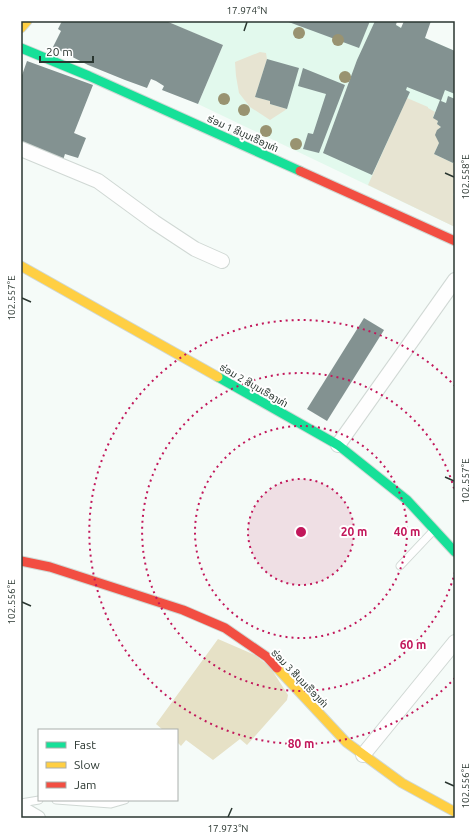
<svg xmlns="http://www.w3.org/2000/svg" width="476" height="839" font-family="Ubuntu,'Noto Sans Lao',sans-serif">
<rect width="100%" height="100%" fill="#f5fbf8"/>
<polygon fill="#e2f9ed" points="168,21 388,21 455,51 455,227 198,104 223,45 177,26"/>
<g fill="#e7e4d2">
<polygon points="260,52 266,53 267,59 255,97 270,101 270,104 287,109 270,120 250,107 239,93 236,76 235,62"/>
<polygon points="407,98 428,107 428,108 435,112 433,117 438,121 437,124 441,127 437,130 439,143 434,154 455,164 455,190 453,195 455,196 455,227 368,185"/>
</g>
<polygon fill="#e6e1c6" points="218,639 255,655 270,667 288,695 287,700 247,745 240,739 213,760 186,740 181,746 177,742 177,730 163,730 156,724"/>
<g fill="#839291">
<polygon points="62,21 166,21 223,45 198,104 162,90 164,86 156,81 151,79 147,88 125,80 88,65 53,47 61,31 58,29"/>
<polygon points="286,21 370,21 359,48"/>
<polygon points="375,21 397,21 396,25 401,28 404,21 431,21 425,38 455,51 455,94 445,90 441,101 446,103 448,96 455,99 455,160 453,163 434,154 439,143 435,135 437,130 441,127 437,124 438,121 433,118 440,100 407,87 406,90 410,92 372,175 323,153 357,60"/>
<polygon points="267,59 299,68 287,109 270,104 270,101 255,97"/>
<polygon points="27,61 93,85 74,133 86,138 78,158 65,154 63,160 21,142 21,78"/>
<polygon points="303,68 345,85 319,153 303,149 308,133 313,134 326,94 298,86"/>
<polygon points="364,318 384,330 327,421 307,409"/>
</g>
<g fill="none" stroke-linecap="round" stroke-linejoin="round">
<g stroke="#d0d8d4" stroke-width="9">
<g id="lane">
<polyline points="400,566 434,530"/>
<polyline points="56,800 111,804 125,800"/>
<polyline points="21,803 39,800"/>
</g>
</g>
<g stroke="#d0d8d4" stroke-width="16">
<g id="street">
<polyline points="21,149 98,181 154,222 195,249 222,261"/>
<polyline points="338,445 455,280"/>
<polyline points="363,755 455,642"/>
<polyline points="21,808 38,818"/>
</g>
</g>
<g stroke="#d0d8d4" stroke-width="11">
<g id="fast">
<polyline points="21,48 89,76 300,171"/>
<polyline points="218,377 338,445 407,500 455,552"/>
</g>
</g>
<g stroke="#d0d8d4" stroke-width="11">
<g id="slow">
<polyline points="21,28 27,21"/>
<polyline points="21,266 218,377"/>
<polyline points="277,668 346,742 402,783 455,812"/>
</g>
</g>
<g stroke="#d0d8d4" stroke-width="11">
<g id="jam">
<polyline points="300,171 455,241"/>
<polyline points="21,561 50,567 183,610 225,628 267,657 277,668"/>
</g>
</g>
<use href="#lane" stroke="#fefefe" stroke-width="7"/>
<use href="#street" stroke="#fefefe" stroke-width="14"/>
<use href="#fast" stroke="#16e098" stroke-width="9"/>
<use href="#slow" stroke="#ffcf43" stroke-width="9"/>
<use href="#jam" stroke="#f24e42" stroke-width="9"/>
</g>
<g fill="#999371">
<circle cx="299" cy="33" r="6"/>
<circle cx="338" cy="40" r="6"/>
<circle cx="345" cy="77" r="6"/>
<circle cx="224" cy="99" r="6"/>
<circle cx="244" cy="110" r="6"/>
<circle cx="266" cy="131" r="6"/>
<circle cx="296" cy="144" r="6"/>
</g>
<path fill="none" stroke="#2a3630" stroke-width="1.5" d="M244,31L247,22M445,173L454,177M22,298L31,302M445,477L454,481M22,602L31,606M445,782L454,786M228,817L232,808"/>
<circle cx="301" cy="532" r="53" fill="#c2185b" fill-opacity=".12"/>
<g fill="none" stroke="#c2185b" stroke-width="2" stroke-dasharray="2 4">
<circle cx="301" cy="532" r="53"/>
<circle cx="301" cy="532" r="106"/>
<path d="M455 572A159 159 0 1 1 455 492"/>
<path d="M455 678A212 212 0 1 1 455 386"/>
</g>
<g text-anchor="middle" stroke-width="4" stroke-linejoin="round" paint-order="stroke">
<g font-size="10" fill="#2a3630" stroke="#fff">
<text transform="translate(243 133) rotate(24)" y="4">ຮ່ອມ 1 ສີບຸນເຮືອງທ່າ</text>
<text transform="translate(254 385) rotate(30)" y="4">ຮ່ອມ 2 ສີບຸນເຮືອງທ່າ</text>
<text transform="translate(300 678) rotate(46)" y="4">ຮ່ອມ 3 ສີບຸນເຮືອງທ່າ</text>
</g>
</g>
<circle cx="301" cy="532" r="6" fill="#c2185b" stroke="#fff" stroke-width="2"/>
<g font-size="12" text-anchor="middle" font-weight="bold" fill="#c2185b" stroke="#fff" stroke-width="4" stroke-linejoin="round" paint-order="stroke">
<text x="354" y="536">20 m</text>
<text x="407" y="536">40 m</text>
<text x="413" y="649">60 m</text>
<text x="301" y="748">80 m</text>
</g>
<rect width="476" height="839" fill="none" stroke="#ffffff" stroke-width="44"/>
<rect x="38" y="729" width="140" height="72" fill="#ffffff" stroke="#aaafac"/>
<rect x="46" y="742" width="20" height="6" fill="#16e098" stroke="#aaafac"/>
<text x="74" y="749" font-size="12" fill="#2a3630">Fast</text>
<rect x="46" y="762" width="20" height="6" fill="#ffcf43" stroke="#aaafac"/>
<text x="74" y="769" font-size="12" fill="#2a3630">Slow</text>
<rect x="46" y="782" width="20" height="6" fill="#f24e42" stroke="#aaafac"/>
<text x="74" y="789" font-size="12" fill="#2a3630">Jam</text>
<path d="M40 56v6h53v-6" fill="none" stroke="#2a3630" stroke-width="2"/>
<text x="46" y="56" font-size="12" fill="#2a3630" stroke="#ffffff" stroke-width="3" paint-order="stroke">20 m</text>
<rect x="22" y="22" width="432" height="795" fill="none" stroke="#2a3630" stroke-width="1.5"/>
<g font-size="10" text-anchor="middle" fill="#2a3630">
<text x="247" y="14">17.974°N</text>
<text transform="translate(465 177) rotate(-90)" y="4">102.558°E</text>
<text transform="translate(11 298) rotate(-90)" y="4">102.557°E</text>
<text transform="translate(465 481) rotate(-90)" y="4">102.557°E</text>
<text transform="translate(11 602) rotate(-90)" y="4">102.556°E</text>
<text transform="translate(465 786) rotate(-90)" y="4">102.556°E</text>
<text x="228" y="832">17.973°N</text>
</g>
</svg>
